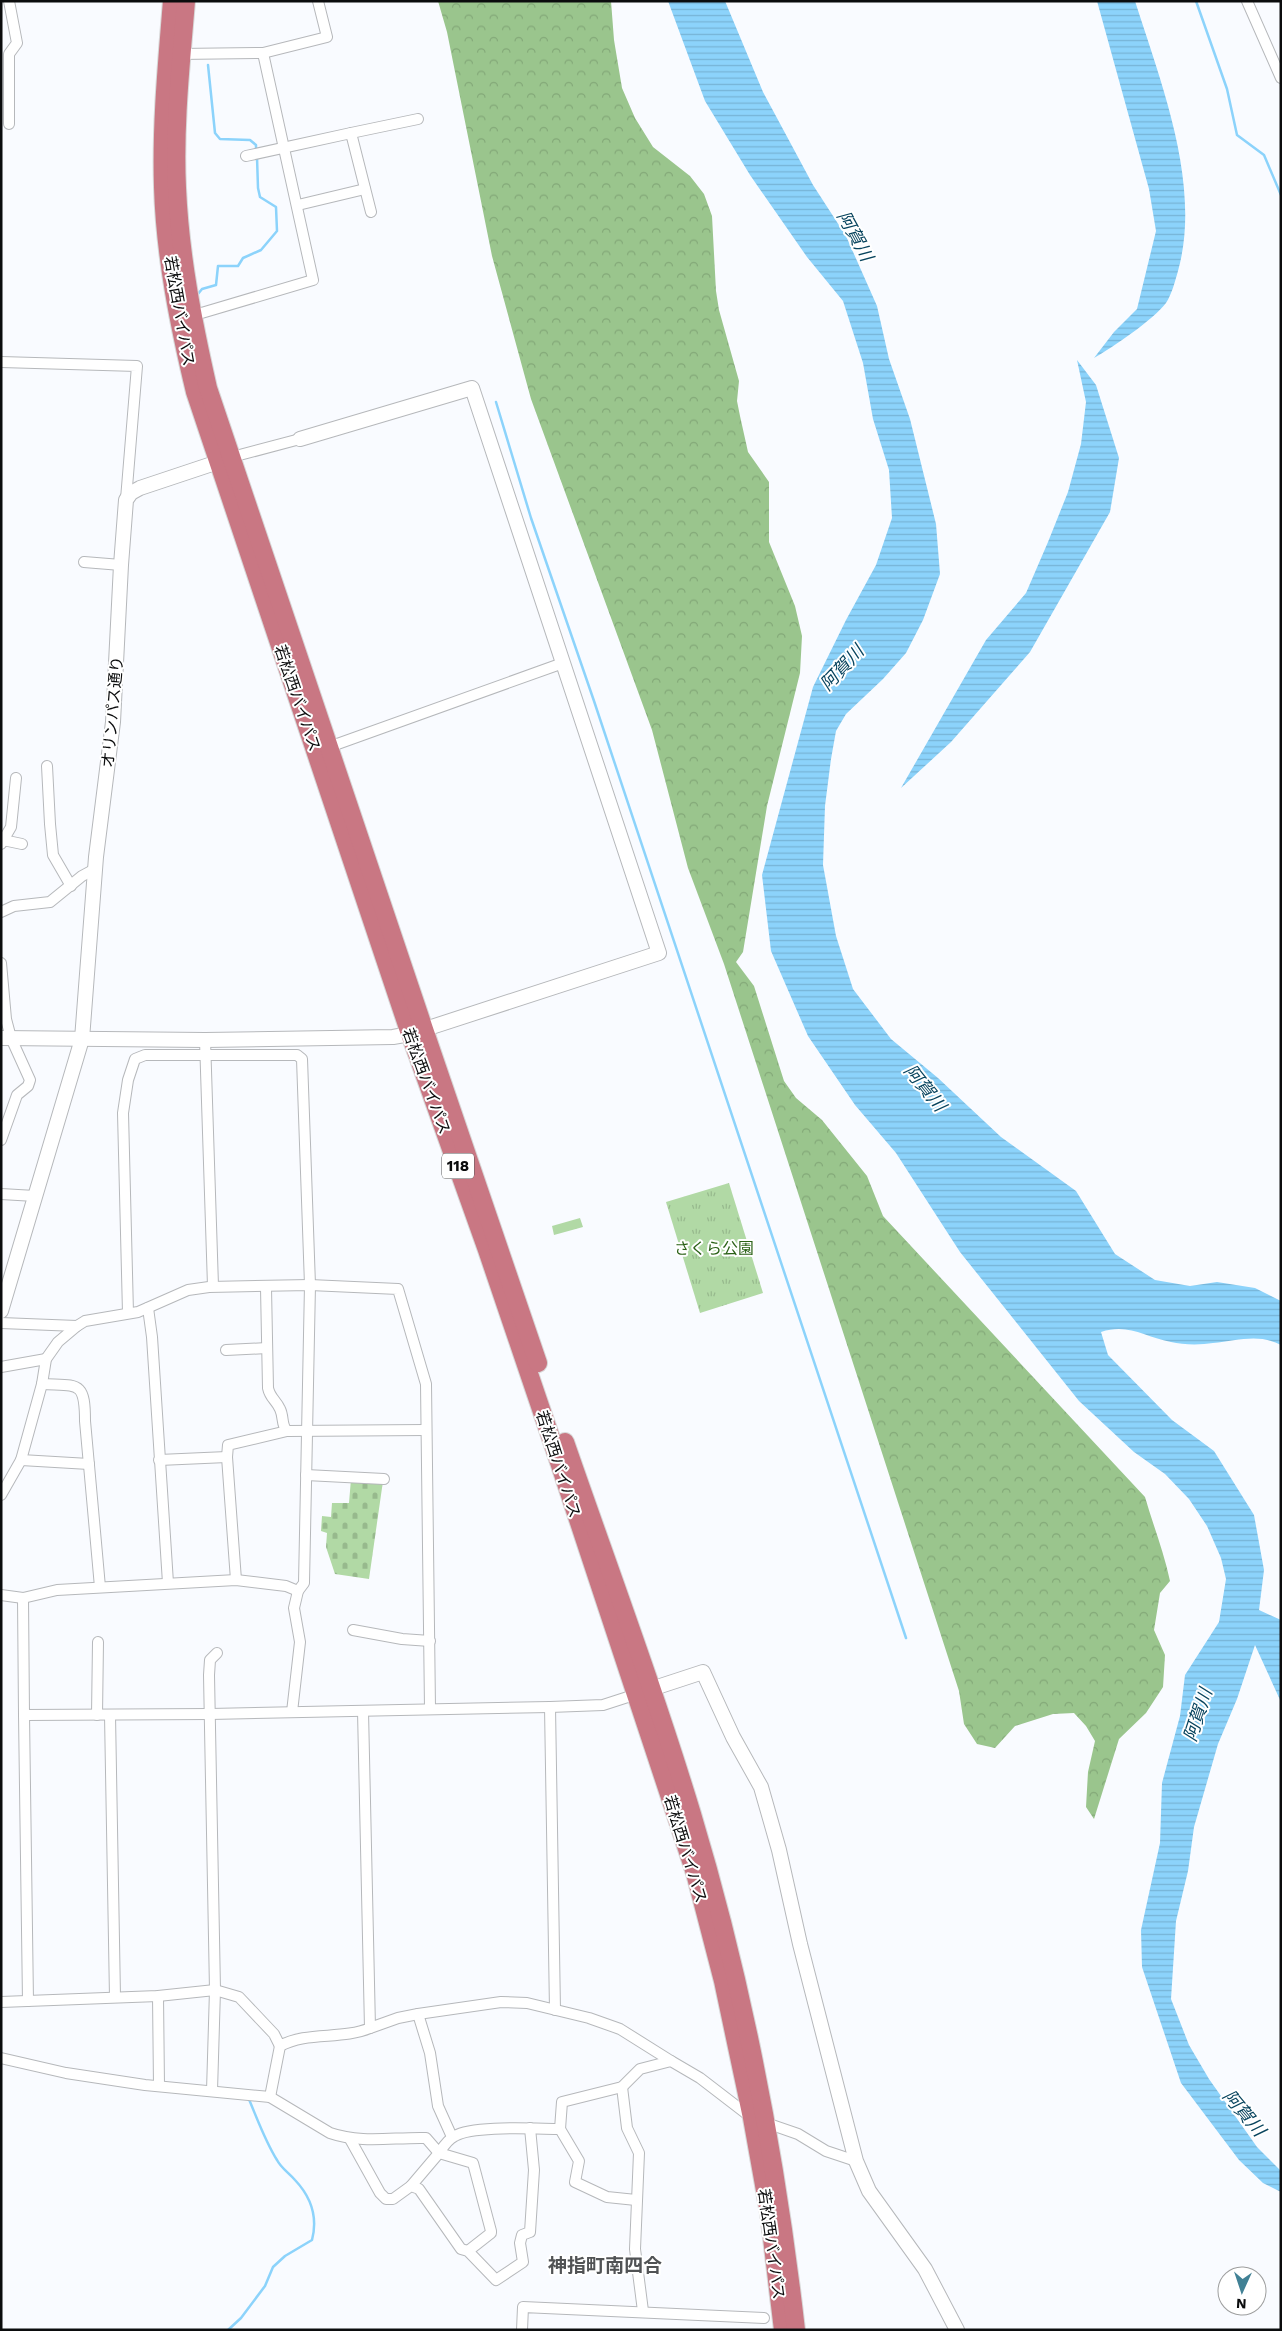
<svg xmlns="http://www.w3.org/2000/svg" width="1282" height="2331" font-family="'Work Sans','Noto Sans JP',sans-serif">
<defs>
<pattern id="forest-crowns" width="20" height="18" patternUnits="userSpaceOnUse" patternTransform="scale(1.25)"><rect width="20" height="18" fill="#9ac58d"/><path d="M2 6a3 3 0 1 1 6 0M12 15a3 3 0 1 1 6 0" fill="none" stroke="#83a878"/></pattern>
<pattern id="cemetery-stones" width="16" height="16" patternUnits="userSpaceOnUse" patternTransform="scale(1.25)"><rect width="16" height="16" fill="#b1d9a5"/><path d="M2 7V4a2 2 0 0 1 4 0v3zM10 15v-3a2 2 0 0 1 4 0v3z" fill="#97b98d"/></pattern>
<pattern id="park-tufts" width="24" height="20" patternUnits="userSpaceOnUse" patternTransform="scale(1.25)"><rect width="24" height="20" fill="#b1d9a5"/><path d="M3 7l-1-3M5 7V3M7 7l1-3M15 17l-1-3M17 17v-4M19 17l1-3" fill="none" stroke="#97b98d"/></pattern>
<pattern id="water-rules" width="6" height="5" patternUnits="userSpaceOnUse" patternTransform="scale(1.25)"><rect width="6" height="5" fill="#8cd3fb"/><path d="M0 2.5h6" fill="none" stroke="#77b4d6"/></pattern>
</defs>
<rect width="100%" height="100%" fill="#f9fbff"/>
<path fill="url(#forest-crowns)" d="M438,1H611L614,40L622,88L635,118L653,147L690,176L704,194L712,216L716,291L719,310L739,381L737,401L740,416L748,452L769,482V542L795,606L802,636L800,673L767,806L743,952L736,962L754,986L784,1081L796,1098L822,1120L867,1176L883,1216L1145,1497C1153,1525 1164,1552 1170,1581L1160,1593L1154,1630L1165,1655L1163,1687L1146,1713L1119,1739L1094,1819L1086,1807L1088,1772L1095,1741L1086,1726L1074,1713L1053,1714L1015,1726L995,1748L977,1744L964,1724L959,1691L724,964L688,868L652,730L531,399L492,256L447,32Z"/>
<polygon fill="url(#cemetery-stones)" points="351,1479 383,1481 369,1579 335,1574 326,1547 327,1533 321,1531 322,1516 331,1517 332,1503 349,1503"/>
<g fill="url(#park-tufts)">
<polygon points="729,1183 763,1293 700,1313 666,1202"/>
<polygon points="580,1218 583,1227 554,1235 552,1226"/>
</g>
<g fill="url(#water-rules)">
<path d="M668,1H725L763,92L813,185L846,236L877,306L889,359L910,419L936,524L940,574L923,620L906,653L883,679L846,714L836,731L831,759L825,806L823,865L836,936L853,989L891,1039L938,1078L1001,1137L1076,1191L1115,1254L1155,1280L1190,1286L1217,1282L1255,1288L1281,1301V1345C1258,1333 1237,1341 1213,1343C1201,1345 1183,1345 1171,1342C1144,1337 1129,1323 1101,1332L1108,1355L1172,1420L1214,1451L1254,1515L1264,1570L1259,1610L1281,1620V1702L1255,1645L1237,1699L1218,1744L1194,1827L1188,1871L1176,1921L1171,1999L1189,2045L1209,2079L1257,2147L1281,2171V2192L1263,2183L1239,2160L1181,2083L1142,1967L1141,1930L1160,1843L1162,1783L1180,1716L1185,1675L1219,1622L1226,1579L1221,1558L1207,1526L1189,1499L1165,1474L1134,1452L1079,1401L960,1252L896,1153L855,1105L808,1036L771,951L762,875L813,687L846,620L876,565L892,518L889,470L873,419L863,363L843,301L807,257L750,175L705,101Z"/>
<path d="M1097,1H1135C1161,83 1202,185 1178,271C1175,281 1172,294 1166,303C1153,320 1113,347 1094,358L1114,332L1137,309L1156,231L1149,189Z"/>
<polygon points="1077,360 1096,385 1119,458 1110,512 1030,652 951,742 901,788 986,640 1026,593 1048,542 1068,492 1081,444 1086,402"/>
</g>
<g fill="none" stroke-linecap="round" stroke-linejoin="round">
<g stroke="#8cd3fb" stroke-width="2.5">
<polyline points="1196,1 1227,89 1237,135 1264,155 1281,195"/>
<polyline points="208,65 215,133 220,139 250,140 256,145 256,152"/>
<polyline points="198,294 202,289 216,285 218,266 238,266 243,258 261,250 277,231 276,207 260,197 258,188 257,157"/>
<polyline points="496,402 531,518 594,701 906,1638"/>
<path d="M228,2330L241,2318L265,2286L273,2267L285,2256L312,2240C318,2217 311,2197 295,2180C289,2173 281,2168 277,2160C265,2141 257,2118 248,2097"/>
</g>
<g stroke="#b6b8bb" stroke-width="12">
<g id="street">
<polyline points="1247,1 1281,78"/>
<polyline points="179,54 263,53 327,37 318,1"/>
<polyline points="9,124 9,54 17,43 9,1"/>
<polyline points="351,133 418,119"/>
<polyline points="246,156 351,133 371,212"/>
<polyline points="298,205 365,189"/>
<polyline points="188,317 313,280 263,53"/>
<polyline points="1,362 137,366 126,499"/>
<polyline points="232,457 300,439"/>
<polyline points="84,562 121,565"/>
<polyline points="329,747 563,663"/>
<polyline points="47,766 50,824 53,855 71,886"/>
<polyline points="3,840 22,844"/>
<polyline points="1,844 11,827 16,778"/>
<polyline points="1,912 14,906 50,902 82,876 95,869"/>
<polyline points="1,963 6,1019 11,1038 30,1080 28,1086 17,1095 1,1140"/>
<polyline points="205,1040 213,1286"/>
<polyline points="1,1194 35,1196"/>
<path d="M266,1288L268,1388C270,1398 276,1400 280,1409C284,1417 281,1425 287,1431L426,1430"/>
<polyline points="148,1308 152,1337 168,1583"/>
<polyline points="128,1313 123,1113 128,1080 135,1059 145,1055 297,1055 302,1059 310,1285 304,1583 298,1591 294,1608 300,1642 292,1712"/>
<polyline points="1,1323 77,1326 85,1321 138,1312 188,1290 209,1287 310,1285 398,1289 426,1384 430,1708"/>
<polyline points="226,1350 267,1348"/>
<polyline points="1,1367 46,1359"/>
<path d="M42,1384C78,1386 85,1380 85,1421L100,1587"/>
<polyline points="21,1460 89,1464"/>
<polyline points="159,1460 227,1457"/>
<polyline points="306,1475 384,1479"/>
<polyline points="1,1495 21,1460 42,1384 46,1359 58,1342 77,1326"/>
<polyline points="236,1580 227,1457 228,1445 287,1431"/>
<polyline points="1,1595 23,1598 57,1590 236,1580 286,1586 298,1591"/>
<polyline points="23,1598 24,1715 210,1714 550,1707 603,1705 637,1694"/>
<polyline points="353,1630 402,1639 430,1641"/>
<polyline points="550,1707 555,2010"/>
<polyline points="24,1715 28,2001"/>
<polyline points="97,1715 98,1642"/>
<polyline points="110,1715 115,1997"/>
<polyline points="158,1996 159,2086"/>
<path d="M1,2002L158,1996L215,1990L239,1997L274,2034L280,2046C307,2031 342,2040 370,2028L363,1711"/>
<polyline points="418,2014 430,2053 438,2106 452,2137"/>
<polyline points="370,2028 398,2018 418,2014 501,2002 527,2003 589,2018 620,2029 671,2061"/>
<path d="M1,2058L66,2073L145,2085L270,2097L330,2133C362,2144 393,2137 426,2138L439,2153C443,2147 448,2139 455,2136C473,2125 537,2129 560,2129L562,2102L622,2087L640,2069L671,2061L700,2078L752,2118L798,2134L826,2151L856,2161"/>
<polyline points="622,2087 627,2128 639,2153 635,2249 643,2311"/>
<polyline points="212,2091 215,1990 209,1675 210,1660 217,1653"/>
<polyline points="270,2097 280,2046"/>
<polyline points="560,2129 579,2161 575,2182 607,2197 636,2200"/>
<polyline points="350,2139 380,2193 386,2199 393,2199 411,2186 419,2189 461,2249 468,2251 496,2280 523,2262 520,2243 522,2235 530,2232 534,2170 530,2128"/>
<polyline points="411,2186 439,2153 473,2163 491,2231 491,2233 468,2251"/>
<polyline points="522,2330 523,2307 764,2318"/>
</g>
</g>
<g stroke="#b6b8bb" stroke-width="16">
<g id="secondary">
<polyline points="1,1038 205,1040 393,1037 410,1034 659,953 472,388 300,439"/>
<polyline points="1,1311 82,1039 96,857 113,722 121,565 126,500 131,493 140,488 227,459"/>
<polyline points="642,1692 703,1672 733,1737 761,1787 779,1850 800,1944 856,2161 869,2191 925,2269 957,2330"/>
</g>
</g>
<g stroke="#d8d8d8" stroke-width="20">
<g id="highway">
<path d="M172,1C167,63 161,125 163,187C165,256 179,325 195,392L410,1034L487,1250L559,1462L695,1873L723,1981L752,2118L769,2213L783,2330"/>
<path d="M186,1C181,63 174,126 177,188C180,256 193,322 208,388L424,1029L538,1363"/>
<path d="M565,1442C608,1566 654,1689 692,1814C743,1983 776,2155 796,2330"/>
</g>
</g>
<use href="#street" stroke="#fff" stroke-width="10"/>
<use href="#secondary" stroke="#fff" stroke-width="14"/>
<use href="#highway" stroke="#c97783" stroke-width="18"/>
</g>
<g text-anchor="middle" stroke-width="4" stroke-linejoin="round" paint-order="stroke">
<rect fill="#fff" stroke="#545556" stroke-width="1" x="442" y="1153.5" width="32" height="25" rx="4"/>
<g font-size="15" font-weight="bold" fill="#0b0c0d">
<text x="458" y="1171">118</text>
</g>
<g font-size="16" fill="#0b0c0d" stroke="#fff">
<text transform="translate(180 311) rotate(80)" y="6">若松西バイパス</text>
<text transform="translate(298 698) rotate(71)" y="6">若松西バイパス</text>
<text transform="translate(112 712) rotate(-85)" y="6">オリンパス通り</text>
<text transform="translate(427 1081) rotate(70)" y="6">若松西バイパス</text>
<text transform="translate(559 1464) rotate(72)" y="6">若松西バイパス</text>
<text transform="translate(686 1849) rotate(73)" y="6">若松西バイパス</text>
<text transform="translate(772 2244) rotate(82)" y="6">若松西バイパス</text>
</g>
<g font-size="16" fill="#2b6117" stroke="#fff">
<text x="714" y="1254">さくら公園</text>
</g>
<g font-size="18" font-style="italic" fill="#08445e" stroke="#fff">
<text transform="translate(855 236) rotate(61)" y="6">阿賀川</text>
<text transform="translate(842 668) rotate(-47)" y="6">阿賀川</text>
<text transform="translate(925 1088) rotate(51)" y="6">阿賀川</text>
<text transform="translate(1198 1715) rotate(-72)" y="6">阿賀川</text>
<text transform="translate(1244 2113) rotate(50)" y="6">阿賀川</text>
</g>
<g font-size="19" font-weight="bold" fill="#515355" stroke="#fff">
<text x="605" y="2272">神指町南四合</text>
</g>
</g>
<rect width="1282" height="2331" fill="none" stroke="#0b0c0d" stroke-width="5"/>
<g transform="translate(1242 2291) rotate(183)"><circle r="24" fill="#ffffff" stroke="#9d9e9e"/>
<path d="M0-4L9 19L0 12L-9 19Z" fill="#418195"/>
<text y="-8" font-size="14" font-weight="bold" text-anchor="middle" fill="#0b0c0d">N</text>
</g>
</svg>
